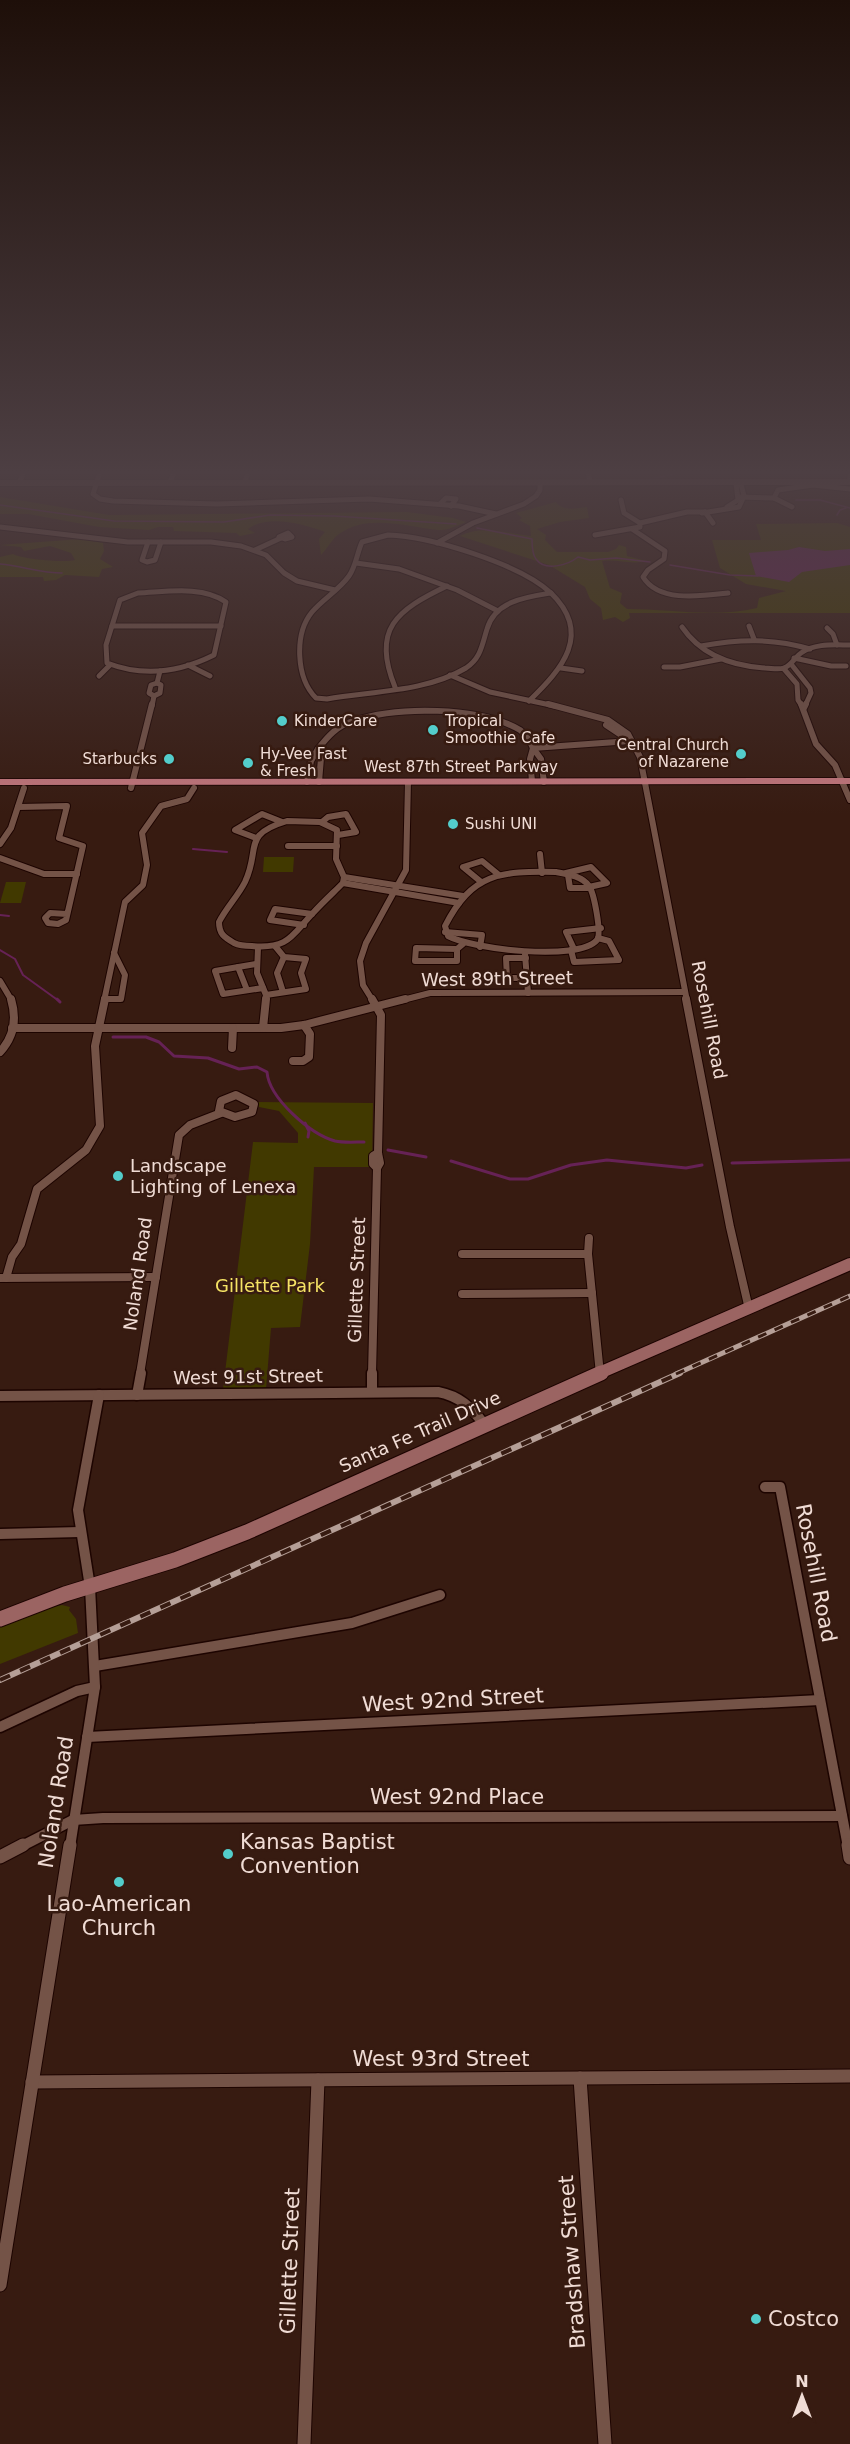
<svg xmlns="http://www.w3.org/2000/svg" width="850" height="2444" font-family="'DejaVu Sans',sans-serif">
<rect width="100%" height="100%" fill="#371b11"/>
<g fill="#413900">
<path d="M0,497L109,515L407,512L453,518L466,522C458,525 447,531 439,530C408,527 367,513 339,534C332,539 327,549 321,555L319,539L325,532C304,524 267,514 248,529L255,533L240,536L236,533L174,531L173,527H158L149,530L99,527L28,514H0Z"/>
<path d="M556,502C564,512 576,508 587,507L589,518L560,522L537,529L546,535L545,540L557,552H608L616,549L619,545L626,547L627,556L646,561C631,565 619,559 602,561L610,588L622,593L620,603L627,609C670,609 715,618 757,608L759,598L786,591L746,584L720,568L712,540H761L756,524L837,523L850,527V613H629L630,618L623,622L615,617L603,620L601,608L590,599L585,587L549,565L460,536C483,524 507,534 531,536L530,526L519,520L522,518L516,513Z"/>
<path d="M81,539L103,543L104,551L100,559L113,567L102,569L99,577L65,575L56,580L44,581L43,577H0V557L13,554C21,559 66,563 75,560L71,553L50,546L24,551L21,547L0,545Z"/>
<polygon points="264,857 294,857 293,872 263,872"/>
<polygon points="6,882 26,882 21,903 0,903"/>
<polygon points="257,1102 373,1103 372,1167 314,1167 310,1244 300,1327 271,1328 266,1389 223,1389 253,1142 298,1143 298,1133 279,1111 259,1107"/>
<polygon points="62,1605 70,1607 69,1610 76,1619 78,1633 0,1664 0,1627 49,1608"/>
</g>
<polygon fill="#662256" points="799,547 825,551 850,549 850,565 802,572 789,582 756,576 749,553 788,550"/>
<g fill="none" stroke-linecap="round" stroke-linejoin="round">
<g stroke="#662256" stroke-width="1.5">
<polyline points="647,480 682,472"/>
<polyline points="796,500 820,500 850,508"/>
<polyline points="0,505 114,521 224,522 270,515 334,516 456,524"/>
<polyline points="837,515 840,510 846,508"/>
<path d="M477,528L532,539C532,545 532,554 536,559C545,572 568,565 578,557L590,560L616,558L650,562"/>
<path d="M0,564C22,566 41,573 62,573"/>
<polyline points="670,565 730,575 758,576"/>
</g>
<g stroke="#662256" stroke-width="2">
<polyline points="193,849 227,852"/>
<polyline points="0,915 9,916"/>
<polyline points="0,950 15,959 23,975 59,1001"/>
</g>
<g stroke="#662256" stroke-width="3">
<polyline points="57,999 60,1002"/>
<path d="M113,1037H146L159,1042L174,1056L208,1058L239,1069L257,1067L267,1072C269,1098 310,1134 335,1141C343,1143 355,1142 364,1142"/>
<polyline points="305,1123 309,1131 308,1137"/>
<polyline points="388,1150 426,1157"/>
<polyline points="451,1161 510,1179 528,1179 571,1165 607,1160 686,1168 702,1165"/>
<polyline points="732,1163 850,1160"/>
</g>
<g stroke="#1d0400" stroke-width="7">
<g id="minor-far4">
<polyline points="100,472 93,494 100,499 113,501 217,504 369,499 459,506 496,514"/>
<polyline points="588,472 590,482"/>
<polyline points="850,475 850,479"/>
<polyline points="170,482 174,472"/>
<polyline points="245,482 248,472"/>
<polyline points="19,483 24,472"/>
<polyline points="739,497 774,498"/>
<polyline points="621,500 624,513 640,523"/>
<polyline points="440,504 446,498 456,499 451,506"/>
<polyline points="727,507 738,500 736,483"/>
<polyline points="792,507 774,498 778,490 813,485 850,489"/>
<polyline points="705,512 713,523"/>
<polyline points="702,513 739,507 744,496 741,484 737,483"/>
<polyline points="0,527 128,542 211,542 241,546 266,555 284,573 297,581 335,590"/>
<path d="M632,529L665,551L664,559L648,570L643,577C659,603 702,596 728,593"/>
<polygon points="288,533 292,537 285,539 279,537"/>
<path d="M388,535C429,536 520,564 551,593C526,597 495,601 487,629C482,645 481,658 466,668C426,692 372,691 327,699L316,698C296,678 294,634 312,612C323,599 339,590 349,576C356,566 357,553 362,542Z"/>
<polyline points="595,535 640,527 640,523 687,512 705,512"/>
<polyline points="148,542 142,560 147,562 155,560 161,542"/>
<polyline points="437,543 473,523 524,504 536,496 540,490 540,482"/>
<polyline points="255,550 281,538"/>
<polyline points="356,563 399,569 457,590 498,611"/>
<path d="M138,593C165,592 202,585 226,602L214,655C180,672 143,677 107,663L106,645L120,600Z"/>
<polyline points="112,626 221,626"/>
<polyline points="749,626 754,639"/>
<path d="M682,627C701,655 733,666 765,668C771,668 778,670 784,668C791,666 795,657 801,653C815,643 834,645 850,645"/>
<polyline points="827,628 833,634 837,645"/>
<path d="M701,646C739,639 773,638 810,649"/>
<polyline points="794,658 831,666 846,666"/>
<polyline points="791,664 810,688 811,693 805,706"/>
<polyline points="188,665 210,676"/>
<polyline points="664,667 680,667 721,659"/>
<polyline points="561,668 582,671"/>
<polyline points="784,669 797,684 798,700 802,706"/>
<polyline points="450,675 490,692 555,706"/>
<polyline points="99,676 110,665"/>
<path d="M395,687C371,629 397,610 447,586"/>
<polyline points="154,696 149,693 151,685 157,683"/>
<path d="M529,701C562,669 593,634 551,593"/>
<polyline points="152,706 154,696 160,693 161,685 157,683 160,671"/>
</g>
</g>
<g stroke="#1d0400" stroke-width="8">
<g id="minor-far3">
<polyline points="548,704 608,720 628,734 640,757 687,1001"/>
<polyline points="801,704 816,744 835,765 850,800"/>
<polyline points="804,708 806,704"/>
<polyline points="606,725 630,741"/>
<path d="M318,749C328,736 337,726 353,721C397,706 479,706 520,730C526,734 530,741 533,748L630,741"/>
<polyline points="532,781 530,759 533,748 541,759 544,782"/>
<polyline points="307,782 311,761 318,749 321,758 319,782"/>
<polyline points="131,788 152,704"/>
<polyline points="18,807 67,806 59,838 83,846 66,920 58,924 48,923 45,918 50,913 67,914"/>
<path d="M287,821L320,822L337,830L336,859L344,877L343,883C333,893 323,902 313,913C291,936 289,949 252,946C246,946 240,946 234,943C224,937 219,934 219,922C226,908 238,896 245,882C261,848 241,835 287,821Z"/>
<polyline points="322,822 328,817 346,814 356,832 338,835"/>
<polyline points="256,838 235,830 262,814 282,822"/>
<polyline points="0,844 11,828 24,788"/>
<polyline points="288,846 337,846"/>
<polyline points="540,854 542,873"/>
<polyline points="0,858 44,874 77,874"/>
<path d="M556,872C567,874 582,876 589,886C594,893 602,934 597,940C578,962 472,949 448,936L445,926C472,873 500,871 556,872Z"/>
<polyline points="566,873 591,867 607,883 589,887"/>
<polyline points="568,875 570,888 590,888"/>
<polyline points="344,877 463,896"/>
<polyline points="480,881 463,867 482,861 499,875"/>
<polyline points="343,883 459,903"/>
<polyline points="304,925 270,920 275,909 312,914"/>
<polyline points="445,932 482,935 480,947"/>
<polyline points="258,947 257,973 266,995 265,1001"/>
<polygon points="416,948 457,949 457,961 415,961"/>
<polyline points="457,949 463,944"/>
<polyline points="574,949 566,932 601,928"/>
<polyline points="571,950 574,962 619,960 609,941 598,938"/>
<polyline points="525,954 528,993"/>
<polyline points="526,958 506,958 507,978 527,978"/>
<polyline points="256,964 215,971 223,994 263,988"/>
<polyline points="238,967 247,990"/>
<polyline points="0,981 12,1001"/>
<polyline points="283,992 277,973 284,957"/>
<polyline points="266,995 306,989 301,973 306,959 284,957 275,946"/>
<polyline points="104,999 121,999 125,975 114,953"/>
<polyline points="104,1001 125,902 143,885 147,865 142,833 161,806 187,799 194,788"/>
<polyline points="373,1001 363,985 360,961 366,943 406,870 408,782"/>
<polyline points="399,1001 430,993 685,992"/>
</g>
</g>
<g stroke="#1d0400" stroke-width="10">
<g id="minor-far2">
<polyline points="372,999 381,1015 378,1153 380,1163 377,1168 372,1374"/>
<polyline points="686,999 730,1227 749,1309"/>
<polyline points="12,1028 281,1028 304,1025 405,999"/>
<polyline points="263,1028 266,999"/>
<polyline points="232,1048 233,1028"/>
<path d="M0,1052C14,1037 17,1019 11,999"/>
<polyline points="293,1061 303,1061 309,1057 310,1034 304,1025"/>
<polygon points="236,1095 254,1104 252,1112 235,1117 219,1111 221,1101"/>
<polyline points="377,1168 373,1164 373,1156 378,1153"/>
<polyline points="589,1238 588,1254 600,1374"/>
<polyline points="462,1254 588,1254"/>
<polyline points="0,1278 156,1277"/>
<polyline points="6,1278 12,1257 21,1244 37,1189 86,1150 100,1126 95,1046 105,999"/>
<polyline points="462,1294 592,1293"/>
<polyline points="140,1374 179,1135 190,1125 221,1113"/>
</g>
</g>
<g stroke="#1d0400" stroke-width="13">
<g id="minor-far1">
<polyline points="372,1392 372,1373"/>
<polyline points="137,1395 141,1373"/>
<path d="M0,1396L438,1392C459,1396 471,1407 484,1424"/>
<polyline points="765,1487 780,1487 848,1847"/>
<polyline points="0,1534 80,1532"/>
<polyline points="95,1666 352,1623 440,1595"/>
<polyline points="0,1727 77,1691 95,1687"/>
<polyline points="87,1737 820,1700"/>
<polyline points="20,1847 73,1820 103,1818 842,1816"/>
<polyline points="70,1847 95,1687 90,1587 78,1510 99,1395"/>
</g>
</g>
<g stroke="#1d0400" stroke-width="15">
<g id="minor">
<polyline points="848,1845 850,1858"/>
<polyline points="0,1857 23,1845"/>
<polyline points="580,2078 605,2444"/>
<polyline points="32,2082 850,2076"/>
<polyline points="0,2285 70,1845"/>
<polyline points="304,2444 318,2080"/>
</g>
</g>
<g stroke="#1d0400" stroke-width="8">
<polyline id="tertiary" points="0,483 850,482"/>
</g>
<g stroke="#1d0400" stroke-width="14">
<polyline id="secondary-far1" points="597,1374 850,1264"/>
</g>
<g stroke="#1d0400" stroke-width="17">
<polyline id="secondary" points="0,1619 65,1594 175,1560 247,1532 601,1373"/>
</g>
<g stroke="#1d0400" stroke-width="2">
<polygon id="primary" points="850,778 850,784 0,785 0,779"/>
</g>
<use href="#minor-far4" stroke="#745347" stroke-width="5"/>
<use href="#minor-far3" stroke="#745347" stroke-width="6"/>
<use href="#minor-far2" stroke="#745347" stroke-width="8"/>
<use href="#minor-far1" stroke="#745347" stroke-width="10"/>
<use href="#minor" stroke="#745347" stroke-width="13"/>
<use href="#tertiary" stroke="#745347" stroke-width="6"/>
<use href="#secondary-far1" stroke="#9b6462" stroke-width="12"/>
<use href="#secondary" stroke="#9b6462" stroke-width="15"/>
<use href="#primary" fill="#c2767c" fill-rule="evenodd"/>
<g stroke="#b59f97" stroke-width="5">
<polyline id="rail-far1" points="676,1374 850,1296"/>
</g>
<g stroke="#b59f97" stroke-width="6">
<polyline id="rail" points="0,1680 680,1373"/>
</g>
<use href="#rail-far1" stroke="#371b11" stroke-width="3" stroke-dasharray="9" stroke-linecap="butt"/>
<use href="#rail" stroke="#371b11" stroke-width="4" stroke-dasharray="11" stroke-linecap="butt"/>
</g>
<linearGradient id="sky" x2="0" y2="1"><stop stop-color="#1e0f09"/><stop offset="0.58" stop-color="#4d3f43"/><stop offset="1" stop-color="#4d3f43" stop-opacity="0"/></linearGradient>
<rect width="850" height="814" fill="url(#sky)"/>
<g fill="#53cdcb" stroke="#371b11" stroke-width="2">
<circle cx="282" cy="721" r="6"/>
<circle cx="433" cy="730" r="6"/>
<circle cx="741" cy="754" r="6"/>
<circle cx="169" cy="759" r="6"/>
<circle cx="248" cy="763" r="6"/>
<circle cx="453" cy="824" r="6"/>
<circle cx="118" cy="1176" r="6"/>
<circle cx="228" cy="1854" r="6"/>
<circle cx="119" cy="1882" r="6"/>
<circle cx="756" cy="2319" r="6"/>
</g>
<g text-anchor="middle" stroke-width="5" stroke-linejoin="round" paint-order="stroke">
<g font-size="15" fill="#f0dcd5" stroke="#371b11" text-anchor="start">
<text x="294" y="726">KinderCare</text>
<text x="445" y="726">Tropical<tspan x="445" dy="17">Smoothie Cafe</tspan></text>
<text x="729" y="750" text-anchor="end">Central Church<tspan x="729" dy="17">of Nazarene</tspan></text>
<text x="260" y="759">Hy-Vee Fast<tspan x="260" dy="17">&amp; Fresh</tspan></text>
<text x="157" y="764" text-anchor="end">Starbucks</text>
<text x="465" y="829">Sushi UNI</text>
</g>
<g font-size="15" fill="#f0dcd5" stroke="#371b11">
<text x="461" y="772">West 87th Street Parkway</text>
</g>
<g font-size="18" fill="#f0dcd5" stroke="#371b11">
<text transform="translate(497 979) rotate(-1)" y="6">West 89th Street</text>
<text transform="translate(709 1020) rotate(79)" y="6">Rosehill Road</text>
<text transform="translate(138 1274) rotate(-82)" y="6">Noland Road</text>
<text transform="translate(357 1280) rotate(-88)" y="6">Gillette Street</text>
<text transform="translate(248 1377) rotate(-1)" y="6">West 91st Street</text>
<text transform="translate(420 1432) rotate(-24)" y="6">Santa Fe Trail Drive</text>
</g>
<g font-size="18" fill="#f0dcd5" stroke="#371b11" text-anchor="start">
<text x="130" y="1172">Landscape<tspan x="130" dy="21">Lighting of Lenexa</tspan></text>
</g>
<g font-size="18" fill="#f5e365" stroke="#371b11">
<text x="270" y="1292">Gillette Park</text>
</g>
<g font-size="21" fill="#f0dcd5" stroke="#371b11">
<text transform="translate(816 1573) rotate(79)" y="7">Rosehill Road</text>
<text transform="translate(453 1700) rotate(-3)" y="7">West 92nd Street</text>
<text x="457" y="1804">West 92nd Place</text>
<text transform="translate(56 1802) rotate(-81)" y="7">Noland Road</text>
<text x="441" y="2066">West 93rd Street</text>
<text transform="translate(290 2261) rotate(-88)" y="7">Gillette Street</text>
<text transform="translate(572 2262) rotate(-94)" y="7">Bradshaw Street</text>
</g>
<g font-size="21" fill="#f0dcd5" stroke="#371b11" text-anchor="start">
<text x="240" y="1849">Kansas Baptist<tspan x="240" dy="24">Convention</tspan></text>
<text x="119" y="1911" text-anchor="middle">Lao-American<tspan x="119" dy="24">Church</tspan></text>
<text x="768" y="2326">Costco</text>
</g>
</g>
<g transform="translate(802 2396)" stroke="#371b11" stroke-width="4.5" paint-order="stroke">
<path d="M0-4.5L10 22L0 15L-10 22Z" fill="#f0dcd5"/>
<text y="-9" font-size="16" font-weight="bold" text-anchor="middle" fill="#f0dcd5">N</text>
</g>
</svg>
